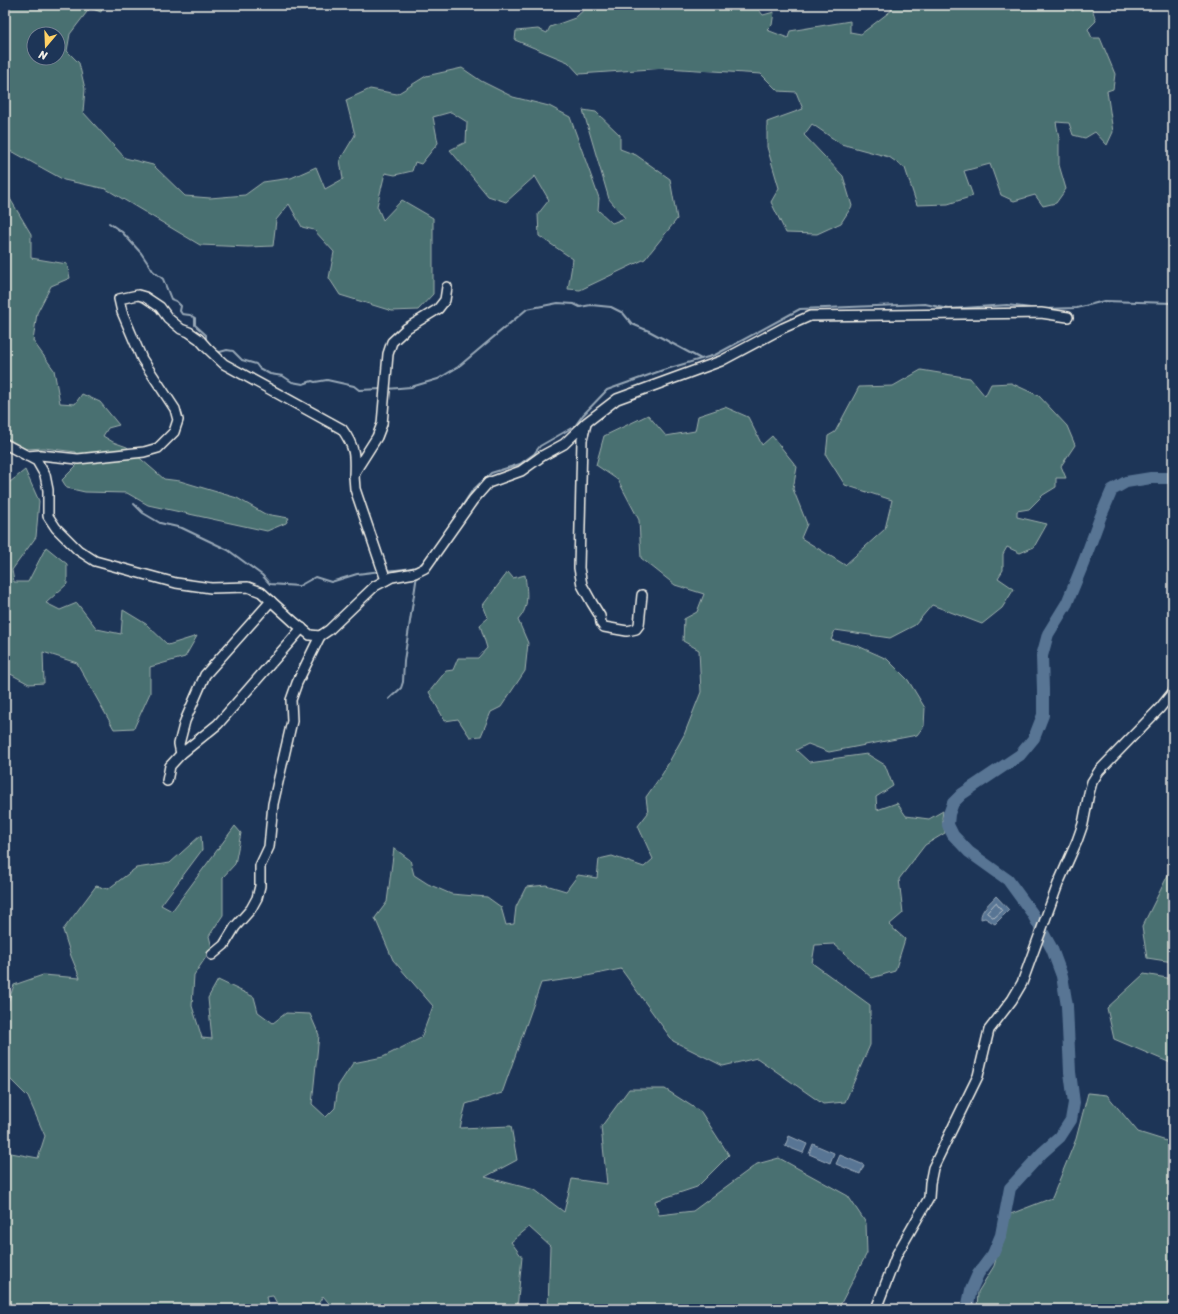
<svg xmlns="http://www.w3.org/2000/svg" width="1178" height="1314" font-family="Sriracha,sans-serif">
<rect width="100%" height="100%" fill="#1d3557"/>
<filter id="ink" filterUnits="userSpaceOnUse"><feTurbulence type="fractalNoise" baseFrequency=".025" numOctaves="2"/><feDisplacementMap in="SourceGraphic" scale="8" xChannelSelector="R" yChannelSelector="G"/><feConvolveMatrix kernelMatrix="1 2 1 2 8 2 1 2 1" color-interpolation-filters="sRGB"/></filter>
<g filter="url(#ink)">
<g fill="#496f71" stroke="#9eb0ac" fill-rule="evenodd">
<path d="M5,5H103L101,12L90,8L70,34L67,51L79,63L85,89L83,112L125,158L153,165L185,196L210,198L245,195L263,182L291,178L316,167L325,189L343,179L340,160L355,135L346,100L370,89L397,94L426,76L462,68L481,81L513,97L549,106L570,117L599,198L598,210L612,223L625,218L609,199L583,110L596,112L620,135V149L636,155L670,179L677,219L645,259L580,290L568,289L573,259L539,236L538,214L549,200L535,176L506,202L488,196L450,150L466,142L467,122L451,112L433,117L438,143L421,164L415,162L412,171L395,175L385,173L377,206L383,220L402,200L433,218V294L418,310L392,311L340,295L329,278L334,252L314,230L302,227L289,204L276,220L273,246L248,247L200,245L106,189L64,180L15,153L5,150ZM34,34H58V58H34Z"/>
<polygon points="589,5 755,5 763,15 774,12 772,25 767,30 788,38 790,31 850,21 850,32 861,34 892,10 888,5 1066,5 1073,11 1077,5 1083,5 1092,8 1096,21 1088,29 1092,38 1100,38 1115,74 1113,89 1107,91 1113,132 1107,145 1095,132 1085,138 1073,135 1069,123 1056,122 1059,138 1059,165 1066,189 1056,203 1043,206 1035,195 1014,201 1001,195 990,164 964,171 973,196 948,204 917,205 905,168 889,157 841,144 812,124 804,135 843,176 852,206 841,223 817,234 786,233 771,202 779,188 767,147 767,122 803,109 796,92 778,91 761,74 666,68 579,74 568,62 515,40 516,31 538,29 547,33 550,27 575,18"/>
<polygon points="5,194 9,197 31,234 31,258 67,264 70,278 51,286 37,313 33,341 54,370 60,403 75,404 82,394 100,402 119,425 108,428 103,436 113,442 127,447 164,479 180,481 237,498 265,514 289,518 286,523 267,531 148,505 127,493 85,492 67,488 62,480 78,464 76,452 44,448 26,449 5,437"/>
<polygon points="921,370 970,378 985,396 991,384 1011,383 1039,396 1067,426 1075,445 1061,466 1066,478 1056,478 1056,487 1043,495 1029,509 1017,511 1017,517 1047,524 1034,547 1020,553 1007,547 1003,554 1003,570 998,578 1014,589 1002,608 982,624 932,605 915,625 890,638 835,630 831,640 858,646 887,659 908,680 925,708 924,726 917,735 829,752 808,744 796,750 809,762 867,754 885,765 893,786 876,797 877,810 897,803 906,816 929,819 943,811 942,818 945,833 925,845 899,879 903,913 889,925 905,939 895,971 872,978 834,944 815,945 812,963 870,1005 870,1045 845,1102 823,1104 757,1058 723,1066 673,1041 621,969 577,978 541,983 502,1093 466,1104 460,1128 511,1126 517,1160 485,1177 535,1190 564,1212 572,1179 607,1184 601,1127 629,1089 665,1089 701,1112 729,1155 697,1187 655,1201 659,1215 693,1211 757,1164 779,1158 848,1196 866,1223 867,1253 838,1309 548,1309 550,1246 529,1227 511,1242 522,1257 517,1309 334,1309 323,1296 315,1309 280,1309 273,1296 266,1297 269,1309 5,1309 5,1145 11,1153 38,1158 45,1136 28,1097 5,1074 5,1011 14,985 43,975 80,978 71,956 63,930 96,886 108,889 136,868 170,863 201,835 202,850 161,905 172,911 235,826 241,833 235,864 223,877 223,915 209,936 212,948 194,975 192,1006 202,1038 212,1039 208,998 218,980 254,997 258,1012 273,1023 286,1013 310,1014 319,1035 312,1104 326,1117 335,1108 338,1086 353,1063 383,1057 421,1038 433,1006 393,960 375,918 387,902 394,848 410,860 414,875 428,884 451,894 487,897 501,907 506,925 514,924 516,907 526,887 546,885 566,891 578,875 597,878 599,859 612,856 644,867 653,859 638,826 648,813 646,797 663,773 684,735 701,692 699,650 683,641 684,619 697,612 704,594 675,585 641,558 639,520 618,480 596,465 604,436 648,415 666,436 695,431 698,416 725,407 748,417 762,445 772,436 797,467 793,489 807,524 801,538 845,565 885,529 892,500 845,485 826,455 828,436 835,432 859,387 893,386"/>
<polygon points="25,470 39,501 36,537 12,570 14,582 28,582 46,547 67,564 67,584 46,603 60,610 77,603 97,629 121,634 123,610 146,624 168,645 197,636 185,657 150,667 150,693 134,728 114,729 77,663 43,652 44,683 29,684 5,671 5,486"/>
<path d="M508,572L513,578L525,575C527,592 530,607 518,620L528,643L525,671L501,707L491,712L481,736L470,737L458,719L445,721L429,692L446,671L453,670L458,658H478L487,648L480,625L488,618L483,605Z"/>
<polygon points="1173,865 1173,962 1147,958 1142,927"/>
<polygon points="1144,974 1173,979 1173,1064 1114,1039 1107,1008"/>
<polygon points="1088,1093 1107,1095 1138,1132 1173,1143 1173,1309 977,1309 978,1292 994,1266 1008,1215 1052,1198 1076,1139"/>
</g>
<g fill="#597594" stroke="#97a7b6">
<path d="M996,896L1009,910L995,924L985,918L981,919C980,910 991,902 996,896Z"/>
<polygon points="789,1136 807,1144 803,1153 785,1146"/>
<polygon points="813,1144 834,1153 830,1163 809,1154"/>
<polygon points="840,1155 864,1165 860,1174 836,1164"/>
</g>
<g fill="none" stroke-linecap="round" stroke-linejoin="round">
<polygon stroke="#b6bfc6" stroke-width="1" points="996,903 1002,911 994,918 987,913"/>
<g stroke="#97a7b6" stroke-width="2">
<polyline points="109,223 122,232 141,253 153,271 163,279 171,299 176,301 181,306 180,311 182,314 190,315 195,318 195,325 206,335 206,342"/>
<polyline points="1043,309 1077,308 1104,301 1173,303"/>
<polyline points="216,351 220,352 227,350 233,351 242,360 256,364 259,368 270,374 283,376 292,382 303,384 312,381 315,382 327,380 354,386 359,390 383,389"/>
<polyline points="387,389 411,387 438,379 458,367 527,309 558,303 574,304 580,307 591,305 611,307 623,313 632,324 649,331 701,359"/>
<polyline points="134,504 143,513 160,523 182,528 228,550 262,575 270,584 299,586 315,577 331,582 357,574 381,571"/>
<polyline points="451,523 472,491 491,473 520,464 534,454 540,446 575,426 583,415 607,390 663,370 715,355 800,309 925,304 949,309 1007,305 1038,309"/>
<path d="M385,571C397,569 416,571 424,561"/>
<polyline points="389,699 401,688 403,682 404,661 417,575"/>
</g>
<polyline stroke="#597594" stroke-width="12" points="967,1309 971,1290 978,1274 993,1254 1001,1235 1010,1188 1042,1153 1060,1137 1071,1120 1074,1103 1070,1072 1067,1006 1062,976 1052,949 1032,913 1008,880 969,852 953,835 948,825 949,814 953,803 962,794 1020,755 1034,738 1043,715 1043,690 1042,656 1048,634 1067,603 1083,564 1100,518 1112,490 1126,482 1151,478 1173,478"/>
<g stroke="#f4f1e8" stroke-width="12">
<g id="minor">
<polyline points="586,424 582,440 579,568 582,585 592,603 600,616 601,623 604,627 627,631 636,629 639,625 642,595"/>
<polyline points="5,444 37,461 45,475 48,490 48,516 56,528 78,550 95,561 176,583 211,588 248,587 261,592 294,622 310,635 320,636 329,630 375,586 392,577 415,573 425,568 473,500 488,483 521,471 542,456 564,444 587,422 617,399 721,361 783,328 810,316 1041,313 1068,317"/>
<path d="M27,456L40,455L78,459L144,452L158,448L174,432L178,420L175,409L142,359L122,312L119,299L138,295L145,297L160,307L168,318L181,329L189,332L199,339L207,348L224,364L342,429C355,447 355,455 354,476"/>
<polyline points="386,580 355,489 354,476 356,470 377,437 382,424 388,354 392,342 407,328 438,309 445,300 447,287"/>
<polyline points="181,754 179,744 185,721 205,675 271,601"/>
<polyline points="167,781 170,766 181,754 218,724 302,628"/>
<polyline points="212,955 224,945 235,927 251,909 257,898 260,886 260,866 269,847 273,804 292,721 291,700 297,683 320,636"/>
<polyline points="876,1309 897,1254 929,1198 930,1183 933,1168 978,1076 989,1030 1012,1000 1022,983 1058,884 1077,841 1083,824 1089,793 1092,782 1099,771 1160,708 1173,692"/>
</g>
</g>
<use href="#minor" stroke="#1d3557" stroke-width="9"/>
</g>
</g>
<rect width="1178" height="1314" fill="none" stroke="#1d3557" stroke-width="20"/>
<rect x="10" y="10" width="1158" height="1294" fill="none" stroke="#f4f1e8" stroke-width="1.5" filter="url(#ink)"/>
<g transform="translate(46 46) rotate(199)"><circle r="19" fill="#1d3557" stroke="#738091"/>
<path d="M0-3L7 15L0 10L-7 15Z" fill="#ffd166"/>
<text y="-6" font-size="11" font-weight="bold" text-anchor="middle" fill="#f4f1e8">N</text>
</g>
</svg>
